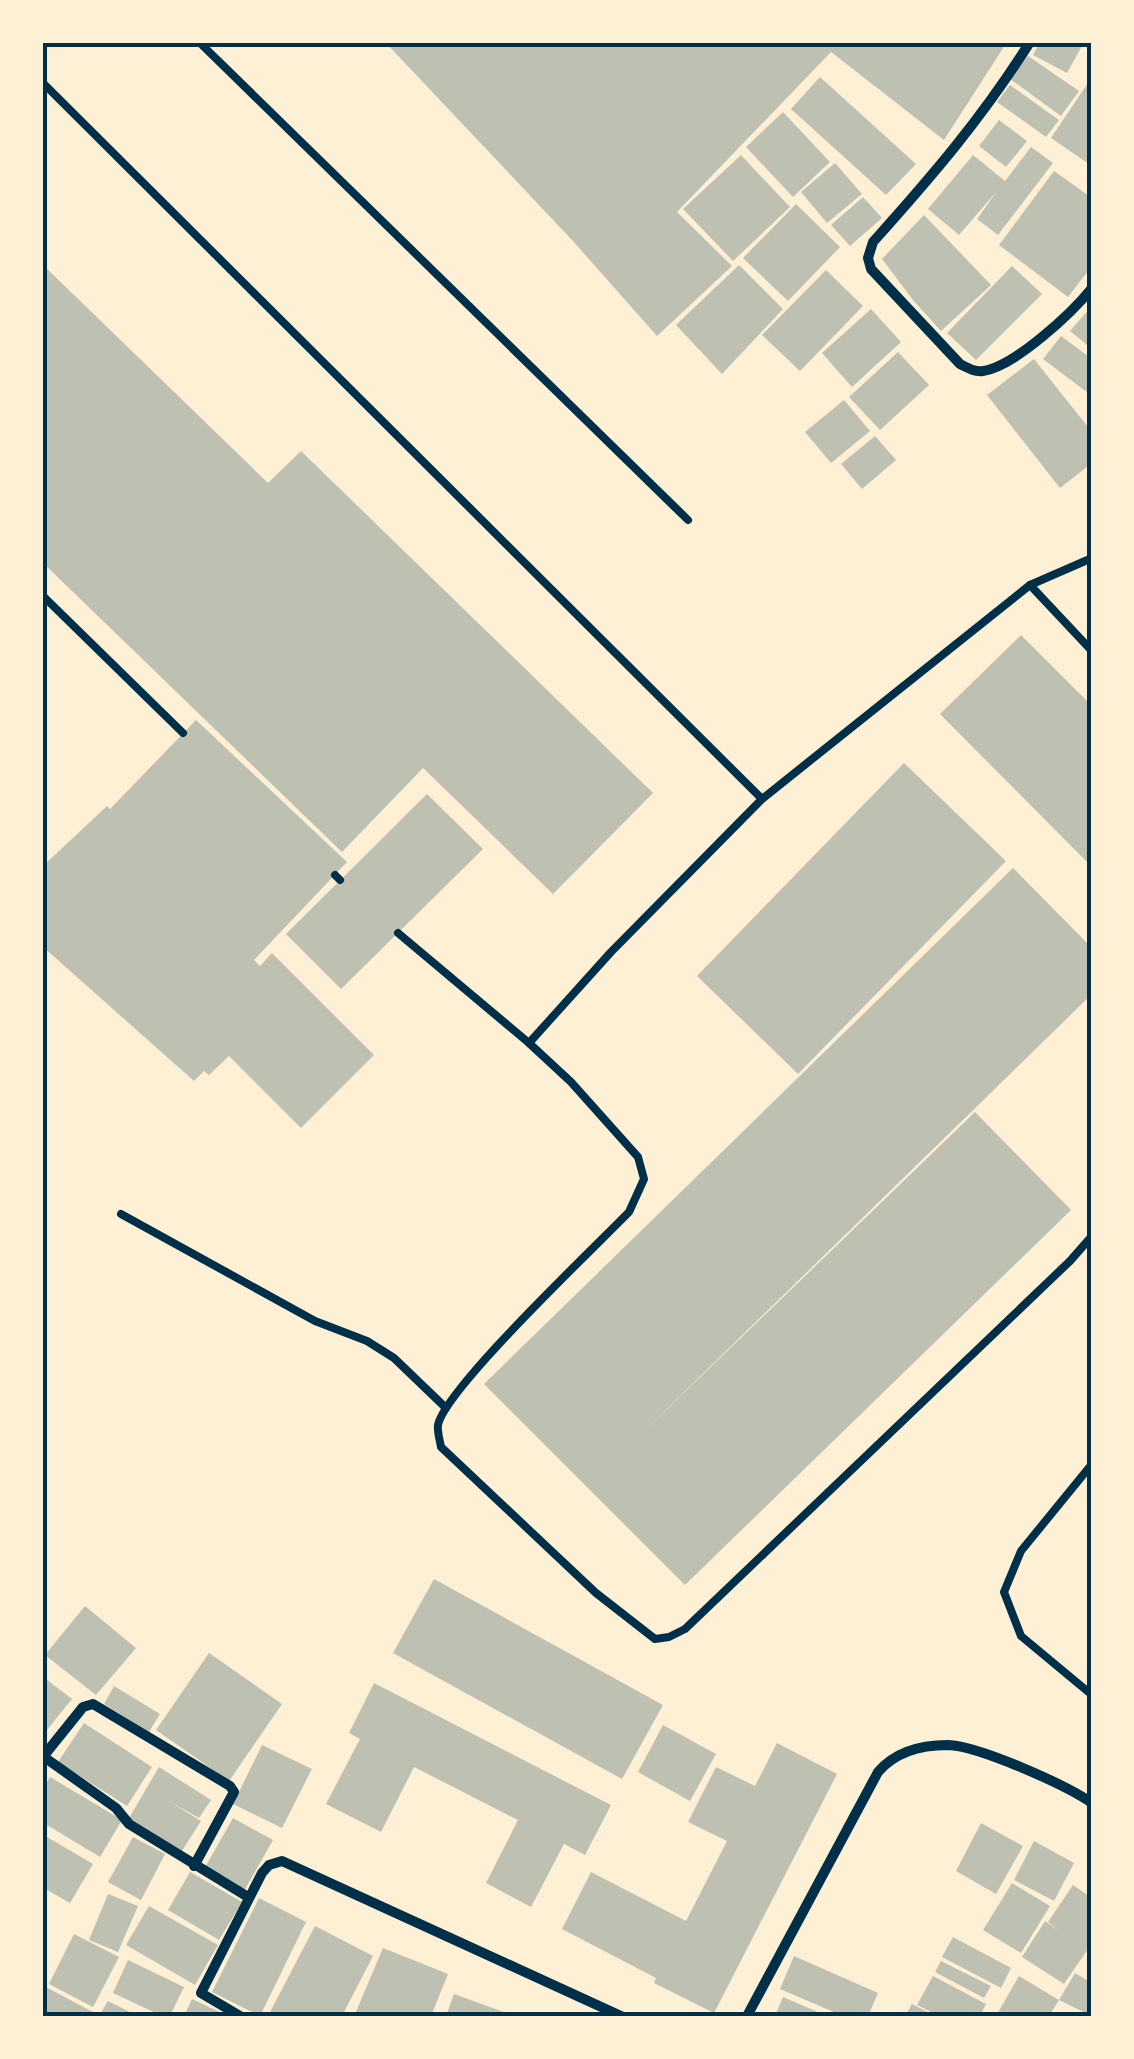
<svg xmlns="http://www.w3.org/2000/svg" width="1134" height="2059" font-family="Helvetica,sans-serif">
<rect width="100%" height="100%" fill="#fdf0d5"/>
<g fill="#bec0b2">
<polygon points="385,42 1007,42 944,140 831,52 677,212 732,266 657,336 572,240"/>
<polygon points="1040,42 1084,42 1067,73 1033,55"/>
<polygon points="1028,56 1079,91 1061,116 1010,79"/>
<polygon points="820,77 916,164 886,195 791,109"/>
<polygon points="1092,77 1092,160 1089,164 1051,138"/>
<polygon points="1010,85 1059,120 1046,137 997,102"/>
<polygon points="783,112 830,162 793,197 746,147"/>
<polygon points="999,120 1027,141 1006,167 979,146"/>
<polygon points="1031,147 1053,163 998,235 977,219 997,191 959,235 928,209 973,155 1005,181"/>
<polygon points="741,155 790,207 733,261 683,209"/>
<polygon points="835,163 862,194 827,223 801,192"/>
<polygon points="1054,171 1092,198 1092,266 1068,297 999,245"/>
<polygon points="863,197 882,218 850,246 831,225"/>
<polygon points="796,204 840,247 788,301 743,258"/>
<polygon points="924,215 991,285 941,331 913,300 882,259"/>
<polygon points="42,264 268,483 301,451 653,793 553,894 423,768 342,852 42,562"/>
<polygon points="739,265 783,309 722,374 676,325"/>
<polygon points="1012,266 1042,294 976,360 947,333"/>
<polygon points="826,270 863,306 800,371 762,335"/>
<polygon points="1092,306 1092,349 1070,331"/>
<polygon points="871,309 901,342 852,387 822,353"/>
<polygon points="1061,336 1092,359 1092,396 1043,359"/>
<polygon points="898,352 929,385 880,430 849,397"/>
<polygon points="1034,359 1092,432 1092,463 1060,488 987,395"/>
<polygon points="844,400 870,431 831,463 805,432"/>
<polygon points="875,436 896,460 862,489 841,464"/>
<polygon points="1021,635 1092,706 1092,867 940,714"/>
<polygon points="196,720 347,862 254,960 260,966 272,953 374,1055 301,1128 229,1056 209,1075 204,1071 194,1081 42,946 42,867 107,806 110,809"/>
<polygon points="904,763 1006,861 798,1074 697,976"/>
<polygon points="427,794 483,849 341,989 286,934"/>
<polygon points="1013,868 1092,948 1092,994 635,1440 975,1112 1071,1210 685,1585 484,1384"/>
<polygon points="434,1579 663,1705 622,1779 393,1653"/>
<polygon points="85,1606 136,1648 96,1695 45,1655"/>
<polygon points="209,1653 282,1704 229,1781 156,1730"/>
<polygon points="42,1676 72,1699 42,1736"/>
<polygon points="374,1683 611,1805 585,1855 564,1844 531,1907 486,1883 518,1820 414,1767 381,1832 326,1804 360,1739 349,1733"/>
<polygon points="114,1686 160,1714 149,1732 104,1704"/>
<polygon points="84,1723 152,1767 127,1806 58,1762"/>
<polygon points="663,1725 716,1754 690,1801 638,1772"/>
<polygon points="777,1743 837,1774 714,2013 654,1983 656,1978 562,1929 591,1872 686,1921 727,1841 688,1822 716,1767 755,1786"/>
<polygon points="262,1745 312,1769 282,1828 233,1804"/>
<polygon points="159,1767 211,1800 199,1818 169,1801 201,1821 182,1851 129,1818"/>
<polygon points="50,1777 122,1820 100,1857 42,1822 42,1790"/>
<polygon points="233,1818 273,1840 244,1891 204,1869"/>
<polygon points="981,1823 1023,1846 996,1894 956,1871"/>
<polygon points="42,1834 93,1864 70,1903 42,1887"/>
<polygon points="133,1837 165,1854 141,1900 108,1882"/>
<polygon points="1034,1841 1074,1863 1054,1901 1014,1880"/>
<polygon points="190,1872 242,1902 219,1940 168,1910"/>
<polygon points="1012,1883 1050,1906 1021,1953 983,1930"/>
<polygon points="1073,1885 1092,1898 1092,1951 1088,1949 1064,1984 1022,1957 1045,1921 1059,1931 1048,1922"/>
<polygon points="108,1894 138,1906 118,1952 89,1940"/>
<polygon points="259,1898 306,1922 260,2016 212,1992"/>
<polygon points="149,1906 218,1945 195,1985 126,1945"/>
<polygon points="315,1926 373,1956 342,2016 268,2016"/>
<polygon points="74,1934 119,1957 93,2007 49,1984"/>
<polygon points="953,1937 1011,1968 1001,1988 942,1957"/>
<polygon points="383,1948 448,1974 431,2016 355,2014"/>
<polygon points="794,1956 878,1993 868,2016 843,2016 780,1989"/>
<polygon points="128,1960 184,1987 170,2016 162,2016 113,1993"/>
<polygon points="941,1961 991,1986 984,1998 935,1972"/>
<polygon points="1075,1973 1092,1983 1092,2016 1059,2000"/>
<polygon points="933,1976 986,2004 980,2016 939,2016 917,2005"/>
<polygon points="1019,1976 1059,2000 1049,2016 996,2016"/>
<polygon points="42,1985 93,2012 91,2016 42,2016"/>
<polygon points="454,1994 515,2016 446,2016"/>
<polygon points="783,1997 827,2016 775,2016"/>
<polygon points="192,1999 228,2016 184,2016"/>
<polygon points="108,2001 138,2016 99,2016"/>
<polygon points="912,2004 935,2016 905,2016"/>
</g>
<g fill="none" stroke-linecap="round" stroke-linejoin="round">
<g stroke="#003049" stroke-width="8">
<polyline points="199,42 688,520"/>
<polyline points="42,82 762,799"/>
<path d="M1092,558L1030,585L762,799L611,952L529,1043L571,1082L638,1157L644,1179L629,1212C595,1247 445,1389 438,1425C437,1431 440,1441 441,1447L596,1593L655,1639L669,1637L685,1629L1070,1261L1092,1236"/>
<polyline points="1030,585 1092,651"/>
<polyline points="42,595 183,733"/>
<polyline points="335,875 340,880"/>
<polyline points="398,933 529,1043"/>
<polyline points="121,1214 315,1321 367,1341 394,1358 446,1408"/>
<polyline points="1092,1464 1021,1551 1004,1592 1021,1636 1092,1695"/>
</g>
<g stroke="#003049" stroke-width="10">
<path d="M1030,42C982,118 933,175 873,242L868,258L871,269L960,364C968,368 974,372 983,371C1015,366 1072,313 1092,288"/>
<polyline points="44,1757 116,1808 129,1824 248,1897"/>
<polyline points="42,1758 83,1707 93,1704 230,1786 234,1792 194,1866"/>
<polyline points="240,2016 201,1993 262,1873 269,1865 282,1861 621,2016"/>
<path d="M747,2016L878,1772C895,1752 921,1745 948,1745C979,1746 1066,1785 1092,1803"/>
</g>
</g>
<rect width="1134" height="2059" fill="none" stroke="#fdf0d5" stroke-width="90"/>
<rect x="45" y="45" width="1044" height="1969" fill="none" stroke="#003049" stroke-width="4"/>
</svg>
